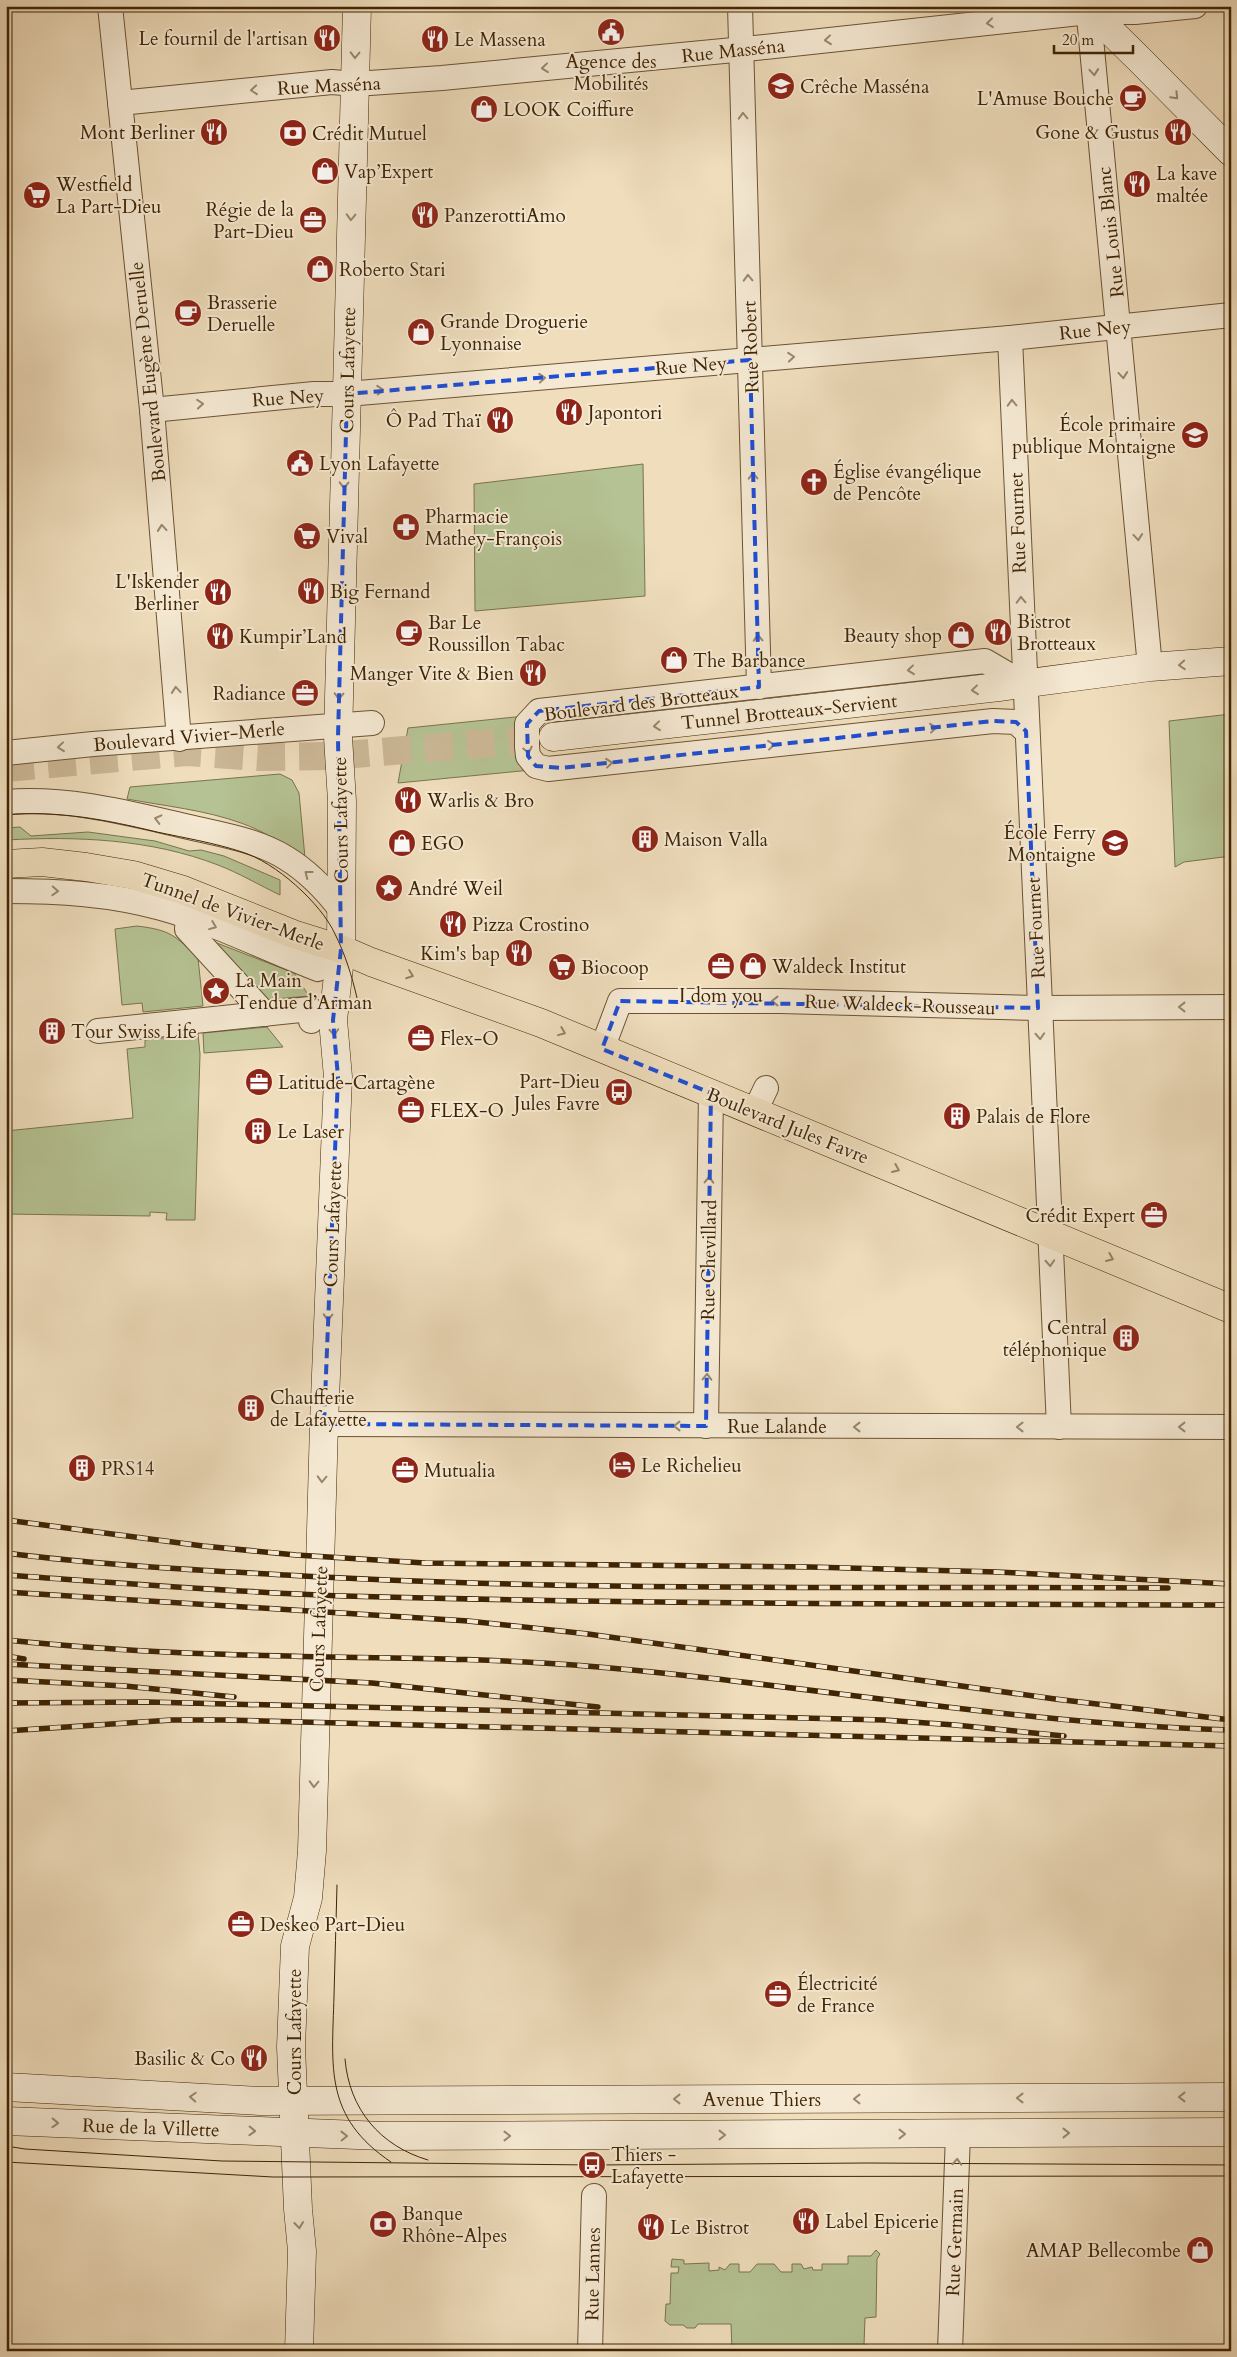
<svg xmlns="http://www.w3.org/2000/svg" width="1237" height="2357" font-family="Cardo,serif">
<rect width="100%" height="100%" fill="#efddbc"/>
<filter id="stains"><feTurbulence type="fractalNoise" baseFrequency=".004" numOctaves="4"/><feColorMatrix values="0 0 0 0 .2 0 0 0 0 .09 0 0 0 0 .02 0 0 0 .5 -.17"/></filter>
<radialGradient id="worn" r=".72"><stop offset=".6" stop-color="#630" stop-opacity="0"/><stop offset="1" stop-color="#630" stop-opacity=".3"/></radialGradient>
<g fill="#b5c293" stroke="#7a744c">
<polygon points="643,464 645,596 475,611 474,484"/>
<polygon points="1231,714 1231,856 1184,862 1175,867 1169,721"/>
<polygon points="525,716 531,770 398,783 408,728"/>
<path d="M280,774L292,780L299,793L305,858C285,845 264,831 241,823C205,810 165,806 127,799L130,787Z"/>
<path d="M20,827L31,836L88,832L155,841L189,851L201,850L224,856L280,880V895C259,885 239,873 218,865C151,839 77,836 6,840V828Z"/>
<path d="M137,926C170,930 175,935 198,958L203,1006L143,1012L142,1003L122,1005L115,929Z"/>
<polygon points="204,938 294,973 309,996 263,1000"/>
<polygon points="267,1027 283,1047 204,1053 203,1033"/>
<polygon points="198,1034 200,1054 195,1220 166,1220 167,1213 150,1212 150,1216 6,1214 6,1131 133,1118 127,1049 145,1047 145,1040"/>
<polygon points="876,2250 880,2254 877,2259 876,2317 865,2318 864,2345 868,2345 868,2351 732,2351 731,2324 698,2324 695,2328 687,2328 683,2325 670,2325 665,2321 666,2304 670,2304 671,2273 678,2273 679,2267 671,2267 672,2259 684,2260 684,2264 709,2263 709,2271 719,2270 719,2267 725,2270 730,2264 739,2264 739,2272 750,2272 757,2264 774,2264 781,2272 792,2272 792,2264 801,2264 804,2269 812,2267 813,2270 822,2270 822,2264 848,2264 848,2256 871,2256"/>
</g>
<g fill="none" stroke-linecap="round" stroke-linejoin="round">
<polyline stroke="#ccb897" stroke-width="28" stroke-dasharray="28 14" stroke-linecap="butt" points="6,768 187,752 258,757 331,756 552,738"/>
<g stroke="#6c5333" stroke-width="26">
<g id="street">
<polyline points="110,6 152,410 179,739"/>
<polyline points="740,6 759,687"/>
<polyline points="1088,6 1150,667"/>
<polyline points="120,103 332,82 355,84 442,78 765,47 1089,12 1135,12 1195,6"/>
<polyline points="1010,338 1059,1427"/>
<polyline points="152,410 314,394 347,394 1010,338 1231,315"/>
<polyline points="1024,684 985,661 539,711 527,724 527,747 528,756 536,766 548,769 993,721 1016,722 1026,731"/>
<polyline points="6,753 93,744 372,723"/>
<path d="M6,802C69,797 128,813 189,827C223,835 257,840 286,858C309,872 325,889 341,910"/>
<path d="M6,891C59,891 111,894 161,908C215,923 266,949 318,969L341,949"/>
<polyline points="188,917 187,929 265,1014"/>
<polyline points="98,1031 310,1009 311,1021"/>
<polyline points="602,1049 620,1001 780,1001 1038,1008 1231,1007"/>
<polyline points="755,1111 766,1088"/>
<polyline points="324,1424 1231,1427"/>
<polyline points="706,1426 711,1093"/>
<polyline points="590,2351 594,2196"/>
<polyline points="950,2351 958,2134"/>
</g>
</g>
<g stroke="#402505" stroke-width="29">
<g id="secondary">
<polyline points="1085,6 1141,61 1231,152"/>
<polyline points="553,737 999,687 1150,667 1231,661"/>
<polyline points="6,2087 261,2101 1231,2097"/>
<polyline points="6,2121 383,2136 1231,2132"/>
<polyline points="299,2351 302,2251 298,2209 291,2047 295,1946 308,1898 312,1851 324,1424 338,1077 333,1020 341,949 342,801 338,737 357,6"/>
</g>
</g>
<g stroke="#402505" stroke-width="29">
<polyline id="primary" points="6,864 42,862 86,867 133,875 183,890 293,934 341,949 371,962 541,1023 1231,1309"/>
</g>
<use href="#street" stroke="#f5e9d3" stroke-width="24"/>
<use href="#secondary" stroke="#f5e9d3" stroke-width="28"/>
<use href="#primary" stroke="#efddbc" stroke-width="28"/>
<g stroke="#402505" stroke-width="1">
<path d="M6,815C58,810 107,820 157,832C185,838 215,843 242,852C275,862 321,903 335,934C345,954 352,976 357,998"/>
<path d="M337,1885C336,1922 335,1959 334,1996C332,2068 324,2117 391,2162"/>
<path d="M345,2059C349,2109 380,2146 428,2160"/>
<polyline points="6,2146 25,2149 222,2161 592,2165 867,2163 1231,2165"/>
<polyline points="6,2162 273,2177 1231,2176"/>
</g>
<g stroke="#402505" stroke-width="5.5">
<g id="rail">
<polyline points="6,1520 203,1546 296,1555 425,1563 810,1567 997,1572 1231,1584"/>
<path d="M6,1553C99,1565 193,1570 286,1575C579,1592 874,1586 1168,1588"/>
<path d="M6,1575C119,1583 231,1592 344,1596C640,1604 935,1604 1231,1605"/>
<polyline points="6,1592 468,1621 588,1634 1055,1699 1231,1720"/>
<path d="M6,1640C76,1647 146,1652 216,1654C335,1659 454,1656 574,1665C793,1682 1010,1724 1231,1730"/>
<polyline points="6,1656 24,1659"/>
<polyline points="6,1664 372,1683 598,1707"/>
<polyline points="6,1680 125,1686 234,1697"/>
<polyline points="6,1703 148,1702 884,1720 955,1725 1064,1736"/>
<polyline points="6,1731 172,1720 224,1720 1231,1746"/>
</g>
</g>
<use href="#rail" stroke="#f5e9d3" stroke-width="4" stroke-dasharray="11" stroke-linecap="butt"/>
</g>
<defs><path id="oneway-chevron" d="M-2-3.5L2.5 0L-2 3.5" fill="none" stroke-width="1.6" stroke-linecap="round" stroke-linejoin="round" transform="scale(1.25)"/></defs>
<g stroke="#9a876c">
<use href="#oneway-chevron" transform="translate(990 23) rotate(174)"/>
<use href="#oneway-chevron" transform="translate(828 40) rotate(174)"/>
<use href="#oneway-chevron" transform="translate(355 55) rotate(91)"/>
<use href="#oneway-chevron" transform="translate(545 68) rotate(174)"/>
<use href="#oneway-chevron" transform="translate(1094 72) rotate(85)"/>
<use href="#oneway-chevron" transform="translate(254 90) rotate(175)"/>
<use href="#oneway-chevron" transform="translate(1175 96) rotate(46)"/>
<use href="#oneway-chevron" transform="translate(743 116) rotate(-92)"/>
<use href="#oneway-chevron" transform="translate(351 217) rotate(92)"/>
<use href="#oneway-chevron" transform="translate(748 278) rotate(-92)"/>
<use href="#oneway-chevron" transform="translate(791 357) rotate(-5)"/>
<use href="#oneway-chevron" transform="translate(1123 375) rotate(85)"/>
<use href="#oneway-chevron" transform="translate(542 378) rotate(-5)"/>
<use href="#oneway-chevron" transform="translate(380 390) rotate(-4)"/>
<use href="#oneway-chevron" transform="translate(1012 403) rotate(-92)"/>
<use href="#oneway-chevron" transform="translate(200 404) rotate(-5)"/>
<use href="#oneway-chevron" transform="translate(753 476) rotate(-92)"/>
<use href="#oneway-chevron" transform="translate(344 485) rotate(91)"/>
<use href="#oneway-chevron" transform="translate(162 528) rotate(-95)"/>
<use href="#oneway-chevron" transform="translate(1138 537) rotate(85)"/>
<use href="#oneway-chevron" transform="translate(1021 600) rotate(-92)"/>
<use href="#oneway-chevron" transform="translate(758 638) rotate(-92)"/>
<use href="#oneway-chevron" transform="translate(1182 665) rotate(176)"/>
<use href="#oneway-chevron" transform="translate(911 670) rotate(174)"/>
<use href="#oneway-chevron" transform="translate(176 690) rotate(-95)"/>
<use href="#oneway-chevron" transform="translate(975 690) rotate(174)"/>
<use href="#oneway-chevron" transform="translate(339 696) rotate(91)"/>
<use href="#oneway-chevron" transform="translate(657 726) rotate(174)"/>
<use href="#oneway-chevron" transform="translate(933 728) rotate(-6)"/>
<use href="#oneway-chevron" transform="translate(771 745) rotate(-6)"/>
<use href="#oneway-chevron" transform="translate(61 747) rotate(174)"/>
<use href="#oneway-chevron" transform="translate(528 750) rotate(78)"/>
<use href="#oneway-chevron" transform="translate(609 763) rotate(-6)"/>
<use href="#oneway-chevron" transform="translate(158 819) rotate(-166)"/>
<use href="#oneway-chevron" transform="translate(308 874) rotate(-142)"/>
<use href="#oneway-chevron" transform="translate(55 891) rotate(3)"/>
<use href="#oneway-chevron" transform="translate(213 926) rotate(22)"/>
<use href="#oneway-chevron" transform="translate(775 1001) rotate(-180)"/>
<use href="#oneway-chevron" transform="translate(1182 1007) rotate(180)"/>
<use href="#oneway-chevron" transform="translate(334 1032) rotate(86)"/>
<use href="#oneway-chevron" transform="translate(1040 1036) rotate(87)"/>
<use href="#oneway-chevron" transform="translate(709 1180) rotate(-89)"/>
<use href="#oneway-chevron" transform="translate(1050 1263) rotate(87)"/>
<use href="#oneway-chevron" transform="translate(328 1317) rotate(92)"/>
<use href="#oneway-chevron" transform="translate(707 1377) rotate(-89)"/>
<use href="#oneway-chevron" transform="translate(677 1426) rotate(-180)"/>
<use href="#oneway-chevron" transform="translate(857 1427) rotate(-180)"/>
<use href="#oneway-chevron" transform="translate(1020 1427) rotate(-180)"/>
<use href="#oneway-chevron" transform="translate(1182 1427) rotate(180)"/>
<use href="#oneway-chevron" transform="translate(322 1479) rotate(92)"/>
<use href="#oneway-chevron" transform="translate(314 1784) rotate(92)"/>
<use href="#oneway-chevron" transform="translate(193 2097) rotate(-177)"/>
<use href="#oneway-chevron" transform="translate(1182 2097) rotate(180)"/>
<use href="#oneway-chevron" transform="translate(1020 2098) rotate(180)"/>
<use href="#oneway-chevron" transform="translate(677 2099) rotate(180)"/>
<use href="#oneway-chevron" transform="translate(857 2099) rotate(180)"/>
<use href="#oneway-chevron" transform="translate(55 2123) rotate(2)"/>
<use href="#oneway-chevron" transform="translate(252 2131) rotate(2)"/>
<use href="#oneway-chevron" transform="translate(1066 2133)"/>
<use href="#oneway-chevron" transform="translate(902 2134)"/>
<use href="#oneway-chevron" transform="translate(722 2135)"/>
<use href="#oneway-chevron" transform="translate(344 2136) rotate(-1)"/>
<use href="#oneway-chevron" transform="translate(507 2136)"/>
<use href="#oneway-chevron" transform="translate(957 2162) rotate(-87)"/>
<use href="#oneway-chevron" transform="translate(299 2225) rotate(84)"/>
</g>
<g stroke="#988160">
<use href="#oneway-chevron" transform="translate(410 975) rotate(20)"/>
<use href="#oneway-chevron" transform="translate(562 1032) rotate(22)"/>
<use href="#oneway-chevron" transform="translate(896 1169) rotate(23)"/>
<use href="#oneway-chevron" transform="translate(1110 1258) rotate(23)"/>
</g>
<path fill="none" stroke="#1d4ed8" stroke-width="4" stroke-dasharray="10 6" stroke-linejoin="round" d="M750,360L759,687L539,711L527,724L528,756L536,766L561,768L993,721L1016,722L1026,731L1038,1008L620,1001L602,1049L711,1093L706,1426L324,1424L338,1077L333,1020L341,949L338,737L347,394Z"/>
<defs>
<g id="civic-disc" transform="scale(1.4375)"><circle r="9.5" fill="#8f2418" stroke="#f5e9d3"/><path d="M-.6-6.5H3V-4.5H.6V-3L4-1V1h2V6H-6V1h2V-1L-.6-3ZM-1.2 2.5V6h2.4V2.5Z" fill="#fff"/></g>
<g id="restaurant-disc" transform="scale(1.4375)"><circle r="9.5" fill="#8f2418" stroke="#f5e9d3"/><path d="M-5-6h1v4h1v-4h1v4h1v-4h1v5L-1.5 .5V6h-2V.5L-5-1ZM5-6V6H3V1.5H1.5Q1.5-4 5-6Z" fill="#fff"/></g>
<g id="school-disc" transform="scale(1.4375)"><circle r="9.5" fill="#8f2418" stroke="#f5e9d3"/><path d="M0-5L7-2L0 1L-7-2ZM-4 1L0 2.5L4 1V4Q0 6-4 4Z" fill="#fff"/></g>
<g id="cafe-disc" transform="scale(1.4375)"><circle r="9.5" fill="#8f2418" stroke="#f5e9d3"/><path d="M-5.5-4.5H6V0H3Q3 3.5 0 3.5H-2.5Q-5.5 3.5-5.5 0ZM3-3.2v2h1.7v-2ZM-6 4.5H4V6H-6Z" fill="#fff"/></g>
<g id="shop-disc" transform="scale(1.4375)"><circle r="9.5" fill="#8f2418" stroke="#f5e9d3"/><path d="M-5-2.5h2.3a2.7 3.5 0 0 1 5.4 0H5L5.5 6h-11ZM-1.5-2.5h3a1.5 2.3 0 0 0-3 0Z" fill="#fff"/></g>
<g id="bank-disc" transform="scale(1.4375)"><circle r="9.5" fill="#8f2418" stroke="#f5e9d3"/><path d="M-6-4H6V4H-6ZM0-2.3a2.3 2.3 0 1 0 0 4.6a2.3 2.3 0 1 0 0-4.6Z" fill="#fff"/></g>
<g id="supermarket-disc" transform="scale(1.4375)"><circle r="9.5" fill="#8f2418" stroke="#f5e9d3"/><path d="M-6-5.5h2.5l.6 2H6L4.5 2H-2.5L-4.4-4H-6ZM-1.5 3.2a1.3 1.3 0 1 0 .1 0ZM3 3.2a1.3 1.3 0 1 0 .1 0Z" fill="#fff"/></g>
<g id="office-disc" transform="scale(1.4375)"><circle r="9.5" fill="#8f2418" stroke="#f5e9d3"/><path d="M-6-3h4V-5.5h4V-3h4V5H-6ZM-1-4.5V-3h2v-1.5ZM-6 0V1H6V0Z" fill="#fff"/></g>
<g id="church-disc" transform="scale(1.4375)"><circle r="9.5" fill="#8f2418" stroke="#f5e9d3"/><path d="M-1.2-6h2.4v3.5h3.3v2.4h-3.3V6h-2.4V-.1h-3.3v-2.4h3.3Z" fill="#fff"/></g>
<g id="pharmacy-disc" transform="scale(1.4375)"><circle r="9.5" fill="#8f2418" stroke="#f5e9d3"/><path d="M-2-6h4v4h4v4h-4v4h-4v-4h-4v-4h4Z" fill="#fff"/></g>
<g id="building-disc" transform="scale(1.4375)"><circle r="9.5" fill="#8f2418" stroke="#f5e9d3"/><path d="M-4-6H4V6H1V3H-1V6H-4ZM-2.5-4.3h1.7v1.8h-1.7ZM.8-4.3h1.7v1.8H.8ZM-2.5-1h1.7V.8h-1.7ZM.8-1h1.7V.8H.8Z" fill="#fff"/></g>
<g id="sight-disc" transform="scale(1.4375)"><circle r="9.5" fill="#8f2418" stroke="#f5e9d3"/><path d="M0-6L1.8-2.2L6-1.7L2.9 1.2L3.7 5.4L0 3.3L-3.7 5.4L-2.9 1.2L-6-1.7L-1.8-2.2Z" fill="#fff"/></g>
<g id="bus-disc" transform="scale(1.4375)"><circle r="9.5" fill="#8f2418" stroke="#f5e9d3"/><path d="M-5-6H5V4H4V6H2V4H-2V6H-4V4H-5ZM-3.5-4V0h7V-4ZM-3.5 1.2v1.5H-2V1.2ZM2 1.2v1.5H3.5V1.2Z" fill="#fff"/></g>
<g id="hotel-disc" transform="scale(1.4375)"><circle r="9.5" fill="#8f2418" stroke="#f5e9d3"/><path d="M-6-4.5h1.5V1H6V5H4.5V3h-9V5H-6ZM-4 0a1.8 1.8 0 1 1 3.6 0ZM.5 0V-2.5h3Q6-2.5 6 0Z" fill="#fff"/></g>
</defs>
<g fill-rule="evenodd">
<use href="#civic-disc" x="611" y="32"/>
<use href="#restaurant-disc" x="327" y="38"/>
<use href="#restaurant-disc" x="435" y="39"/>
<use href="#school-disc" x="781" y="86"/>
<use href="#cafe-disc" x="1133" y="98"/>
<use href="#shop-disc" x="484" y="109"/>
<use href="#restaurant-disc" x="214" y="132"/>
<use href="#restaurant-disc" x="1178" y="132"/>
<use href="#bank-disc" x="293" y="133"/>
<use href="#shop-disc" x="325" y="171"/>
<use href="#restaurant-disc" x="1137" y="184"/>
<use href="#supermarket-disc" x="37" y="195"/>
<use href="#restaurant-disc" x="425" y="215"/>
<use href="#office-disc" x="313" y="220"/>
<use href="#shop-disc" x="320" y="269"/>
<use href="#cafe-disc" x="188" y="313"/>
<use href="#shop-disc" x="421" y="332"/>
<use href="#restaurant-disc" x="569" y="412"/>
<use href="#restaurant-disc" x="500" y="420"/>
<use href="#school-disc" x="1195" y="435"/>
<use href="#civic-disc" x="300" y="463"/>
<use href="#church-disc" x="814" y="482"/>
<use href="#pharmacy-disc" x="406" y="527"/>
<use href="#supermarket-disc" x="307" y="536"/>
<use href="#restaurant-disc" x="311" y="591"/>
<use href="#restaurant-disc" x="218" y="592"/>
<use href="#restaurant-disc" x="998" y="632"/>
<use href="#cafe-disc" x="409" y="633"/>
<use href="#shop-disc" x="961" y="635"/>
<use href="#restaurant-disc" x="220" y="636"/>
<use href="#shop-disc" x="674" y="660"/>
<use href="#restaurant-disc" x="533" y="673"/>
<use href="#office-disc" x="305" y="693"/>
<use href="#restaurant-disc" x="408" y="800"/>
<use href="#building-disc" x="645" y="839"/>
<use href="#shop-disc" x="402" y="843"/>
<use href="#school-disc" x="1115" y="843"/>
<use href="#sight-disc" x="389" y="888"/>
<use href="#restaurant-disc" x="453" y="924"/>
<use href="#restaurant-disc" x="519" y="953"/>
<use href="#office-disc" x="721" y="966"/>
<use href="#shop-disc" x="753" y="966"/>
<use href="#supermarket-disc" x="562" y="967"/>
<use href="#sight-disc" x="216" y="991"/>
<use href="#building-disc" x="52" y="1031"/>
<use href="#office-disc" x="421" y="1038"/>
<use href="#office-disc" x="259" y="1082"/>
<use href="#bus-disc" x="619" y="1092"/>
<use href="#office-disc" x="411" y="1110"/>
<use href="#building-disc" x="957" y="1116"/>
<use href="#building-disc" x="258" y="1131"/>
<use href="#office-disc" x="1154" y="1215"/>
<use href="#building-disc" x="1126" y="1338"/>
<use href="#building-disc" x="251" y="1408"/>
<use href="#hotel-disc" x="622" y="1465"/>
<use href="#building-disc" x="82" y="1468"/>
<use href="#office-disc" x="405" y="1470"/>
<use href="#office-disc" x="241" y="1924"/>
<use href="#office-disc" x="778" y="1994"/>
<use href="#restaurant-disc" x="254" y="2058"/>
<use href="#bus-disc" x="592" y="2165"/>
<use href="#restaurant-disc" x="806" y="2221"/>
<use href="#bank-disc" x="383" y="2224"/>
<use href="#restaurant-disc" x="651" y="2227"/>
<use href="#shop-disc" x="1200" y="2250"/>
</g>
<g text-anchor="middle" stroke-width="4" stroke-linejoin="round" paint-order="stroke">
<g font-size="19" fill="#402505" stroke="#f5e9d3" text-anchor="start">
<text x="308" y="45" text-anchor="end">Le fournil de l'artisan</text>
<text x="454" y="46">Le Massena</text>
<text x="611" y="68" text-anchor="middle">Agence des<tspan x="611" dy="22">Mobilités</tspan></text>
<text x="800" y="93">Crêche Masséna</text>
<text x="1114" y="105" text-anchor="end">L'Amuse Bouche</text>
<text x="503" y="116">LOOK Coiffure</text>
<text x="195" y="139" text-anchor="end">Mont Berliner</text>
<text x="1159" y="139" text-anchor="end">Gone &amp; Gustus</text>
<text x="312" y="140">Crédit Mutuel</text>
<text x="344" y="178">Vap’Expert</text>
<text x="1156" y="180">La kave<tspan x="1156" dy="22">maltée</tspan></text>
<text x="56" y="191">Westfield<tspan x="56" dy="22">La Part-Dieu</tspan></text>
<text x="294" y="216" text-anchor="end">Régie de la<tspan x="294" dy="22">Part-Dieu</tspan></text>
<text x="444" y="222">PanzerottiAmo</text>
<text x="339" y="276">Roberto Stari</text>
<text x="207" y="309">Brasserie<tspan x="207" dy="22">Deruelle</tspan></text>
<text x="440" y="328">Grande Droguerie<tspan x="440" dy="22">Lyonnaise</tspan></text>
<text x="588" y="419">Japontori</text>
<text x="481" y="427" text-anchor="end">Ô Pad Thaï</text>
<text x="1176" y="431" text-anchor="end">École primaire<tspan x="1176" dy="22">publique Montaigne</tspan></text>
<text x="319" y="470">Lyon Lafayette</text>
<text x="833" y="478">Église évangélique<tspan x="833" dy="22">de Pencôte</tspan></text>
<text x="425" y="523">Pharmacie<tspan x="425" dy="22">Mathey-François</tspan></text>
<text x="326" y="543">Vival</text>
<text x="199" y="588" text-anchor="end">L'Iskender<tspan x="199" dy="22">Berliner</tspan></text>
<text x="330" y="598">Big Fernand</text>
<text x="1017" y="628">Bistrot<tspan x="1017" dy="22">Brotteaux</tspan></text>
<text x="428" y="629">Bar Le<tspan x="428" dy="22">Roussillon Tabac</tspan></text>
<text x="942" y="642" text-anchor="end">Beauty shop</text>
<text x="239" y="643">Kumpir’Land</text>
<text x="693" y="667">The Barbance</text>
<text x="514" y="680" text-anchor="end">Manger Vite &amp; Bien</text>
<text x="286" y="700" text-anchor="end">Radiance</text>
<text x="427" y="807">Warlis &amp; Bro</text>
<text x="1096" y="839" text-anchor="end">École Ferry<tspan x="1096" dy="22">Montaigne</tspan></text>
<text x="664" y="846">Maison Valla</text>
<text x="421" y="850">EGO</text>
<text x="408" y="895">André Weil</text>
<text x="472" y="931">Pizza Crostino</text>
<text x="500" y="960" text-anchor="end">Kim's bap</text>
<text x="772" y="973">Waldeck Institut</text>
<text x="581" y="974">Biocoop</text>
<text x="235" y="987">La Main<tspan x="235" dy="22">Tendue d’Arman</tspan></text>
<text x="721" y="1002" text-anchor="middle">I dom you</text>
<text x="71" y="1038">Tour Swiss Life</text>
<text x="440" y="1045">Flex-O</text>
<text x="600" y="1088" text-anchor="end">Part-Dieu<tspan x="600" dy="22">Jules Favre</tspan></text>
<text x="278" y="1089">Latitude-Cartagène</text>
<text x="430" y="1117">FLEX-O</text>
<text x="976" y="1123">Palais de Flore</text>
<text x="277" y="1138">Le Laser</text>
<text x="1135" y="1222" text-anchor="end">Crédit Expert</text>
<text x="1107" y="1334" text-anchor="end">Central<tspan x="1107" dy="22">téléphonique</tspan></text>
<text x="270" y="1404">Chaufferie<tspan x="270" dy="22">de Lafayette</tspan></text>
<text x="641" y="1472">Le Richelieu</text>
<text x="101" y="1475">PRS14</text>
<text x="424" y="1477">Mutualia</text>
<text x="260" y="1931">Deskeo Part-Dieu</text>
<text x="797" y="1990">Électricité<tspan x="797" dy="22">de France</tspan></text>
<text x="235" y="2065" text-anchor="end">Basilic &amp; Co</text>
<text x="611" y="2161">Thiers -<tspan x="611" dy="22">Lafayette</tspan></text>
<text x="402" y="2220">Banque<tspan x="402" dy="22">Rhône-Alpes</tspan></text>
<text x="825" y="2228">Label Epicerie</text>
<text x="670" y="2234">Le Bistrot</text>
<text x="1181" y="2257" text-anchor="end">AMAP Bellecombe</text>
</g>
<g font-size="19" fill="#402505" stroke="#f5e9d3">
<text transform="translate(733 50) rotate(-6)" y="7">Rue Masséna</text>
<text transform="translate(329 85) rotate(-3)" y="7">Rue Masséna</text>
<text transform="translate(1110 232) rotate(-96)" y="7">Rue Louis Blanc</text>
<text transform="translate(1095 329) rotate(-6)" y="7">Rue Ney</text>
<text transform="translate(750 347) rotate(-92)" y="7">Rue Robert</text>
<text transform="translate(691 365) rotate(-5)" y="7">Rue Ney</text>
<text transform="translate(347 370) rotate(-89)" y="7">Cours Lafayette</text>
<text transform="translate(147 372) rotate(-96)" y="7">Boulevard Eugène Deruelle</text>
<text transform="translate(288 397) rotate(-4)" y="7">Rue Ney</text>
<text transform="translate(1017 523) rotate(-92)" y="7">Rue Fournet</text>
<text transform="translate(641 702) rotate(-7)" y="7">Boulevard des Brotteaux</text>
<text transform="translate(789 711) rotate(-6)" y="7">Tunnel Brotteaux-Servient</text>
<text transform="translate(189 736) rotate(-5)" y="7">Boulevard Vivier-Merle</text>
<text transform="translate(340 820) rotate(-91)" y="7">Cours Lafayette</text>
<text transform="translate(233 911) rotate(20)" y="7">Tunnel de Vivier-Merle</text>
<text transform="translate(1035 928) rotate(-93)" y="7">Rue Fournet</text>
<text transform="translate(900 1004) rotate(2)" y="7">Rue Waldeck-Rousseau</text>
<text transform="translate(788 1125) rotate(22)" y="7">Boulevard Jules Favre</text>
<text transform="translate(332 1224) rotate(-88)" y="7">Cours Lafayette</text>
<text transform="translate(708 1260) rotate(-89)" y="7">Rue Chevillard</text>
<text x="777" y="1433">Rue Lalande</text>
<text transform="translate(318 1629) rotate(-88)" y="7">Cours Lafayette</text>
<text transform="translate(294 2032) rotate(-90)" y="7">Cours Lafayette</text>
<text x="762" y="2106">Avenue Thiers</text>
<text transform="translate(151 2127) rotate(2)" y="7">Rue de la Villette</text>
<text transform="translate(954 2242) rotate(-88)" y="7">Rue Germain</text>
<text transform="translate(592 2274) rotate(-89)" y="7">Rue Lannes</text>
</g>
</g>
<rect width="1237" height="2357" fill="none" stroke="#efddbc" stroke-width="25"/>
<rect x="8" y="8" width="1222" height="2342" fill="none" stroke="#402505" stroke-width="2.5"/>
<rect x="12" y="12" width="1212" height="2332" fill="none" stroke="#402505"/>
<path d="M1054 45v8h79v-8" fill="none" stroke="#402505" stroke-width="2.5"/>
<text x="1062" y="45" font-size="15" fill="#402505" stroke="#f5e9d3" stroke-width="4" paint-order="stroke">20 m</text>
<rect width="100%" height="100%" filter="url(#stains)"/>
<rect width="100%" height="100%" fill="url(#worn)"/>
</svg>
